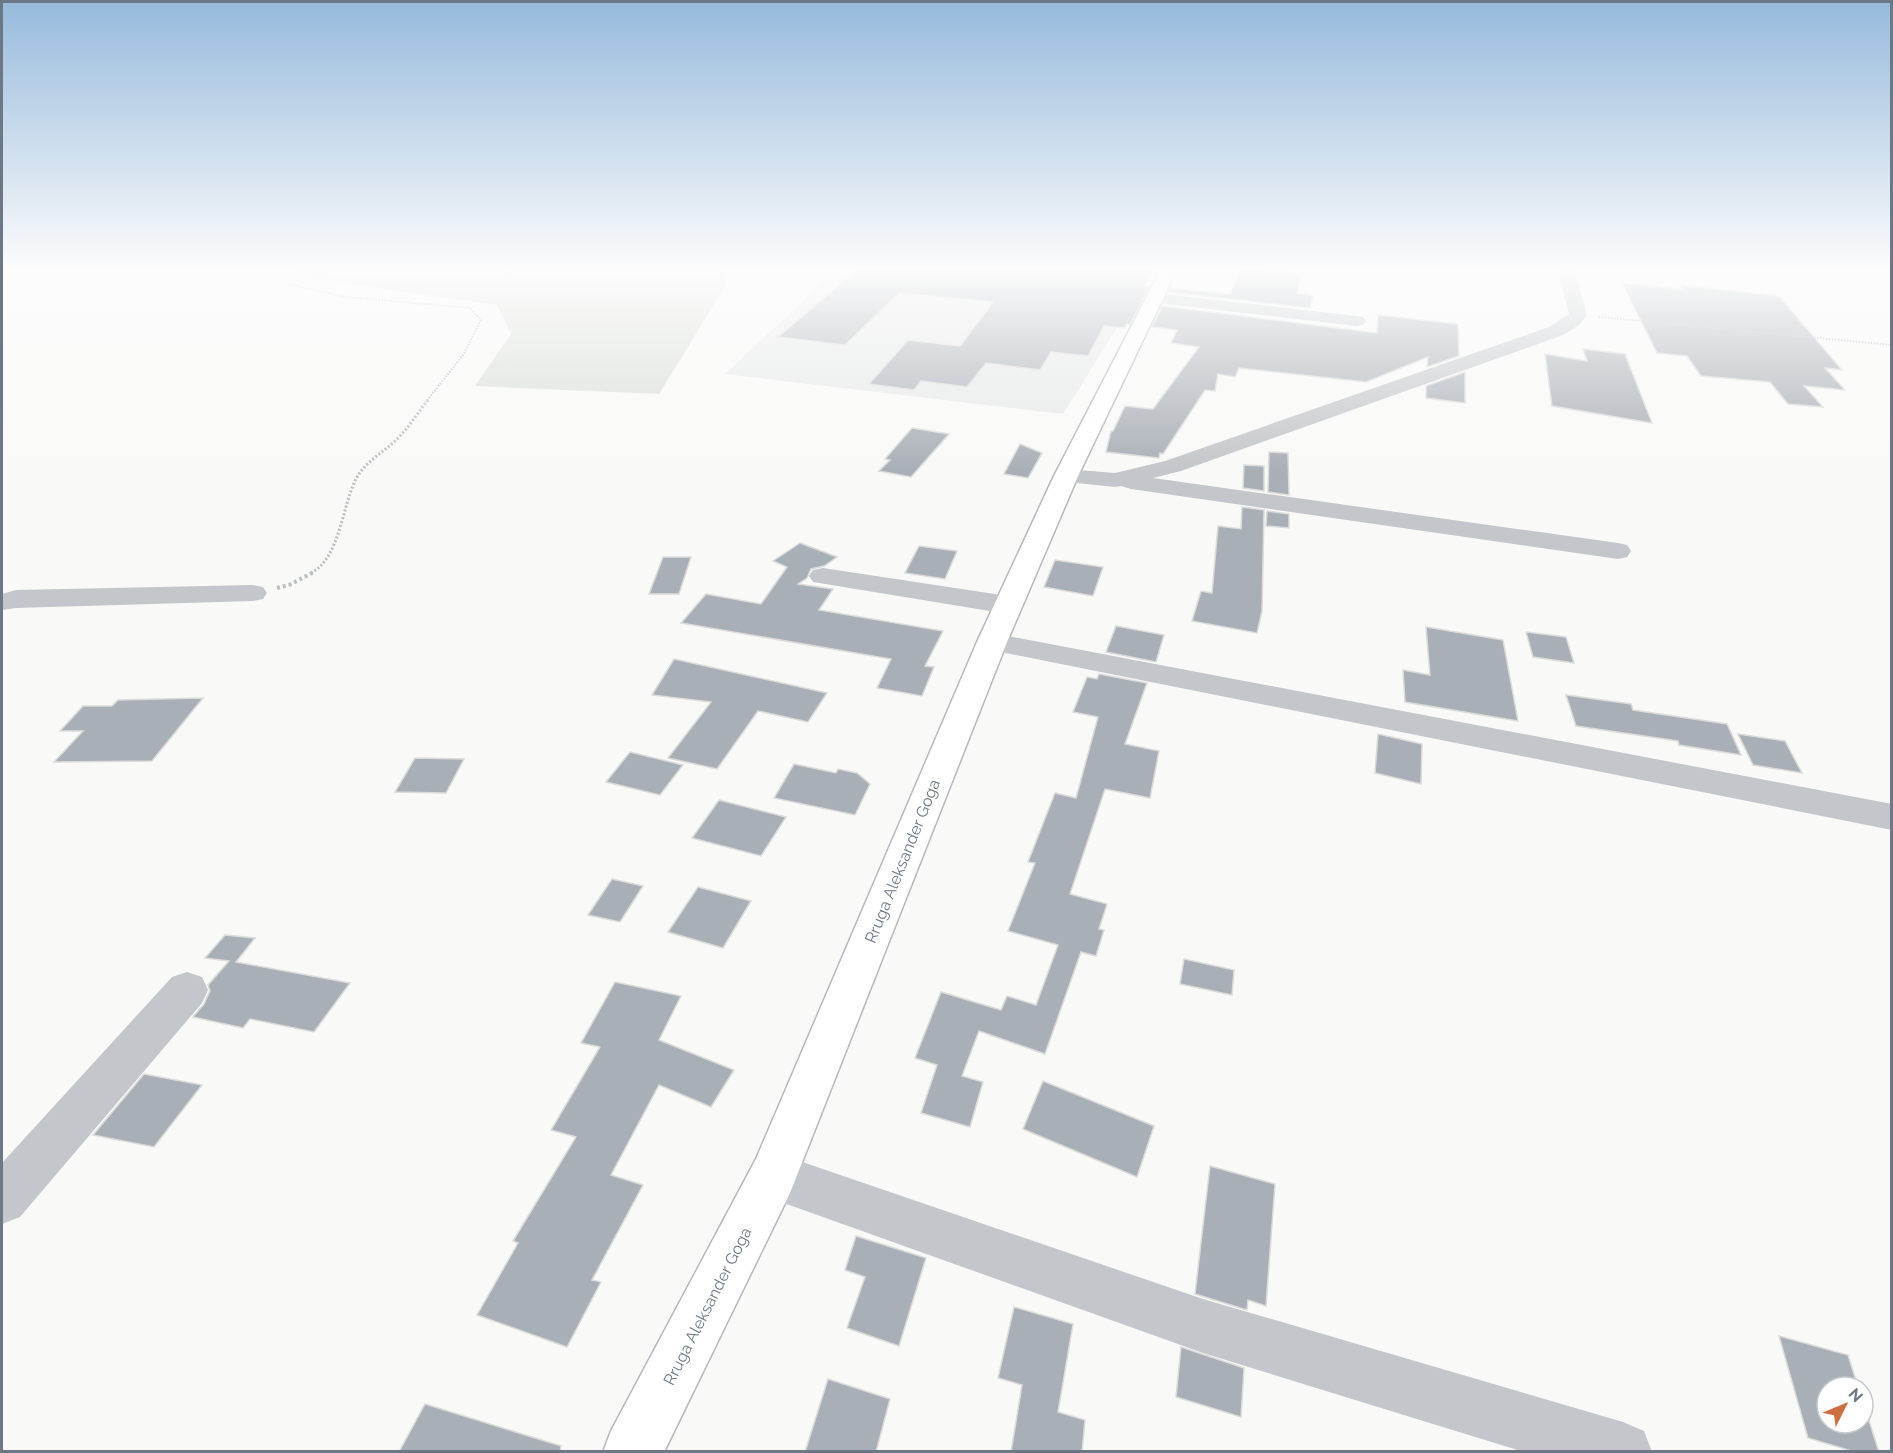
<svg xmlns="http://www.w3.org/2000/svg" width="1893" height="1453" font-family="Raleway,sans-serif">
<rect width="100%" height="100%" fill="#f9f9f8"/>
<polygon fill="#e7e8e8" points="837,269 1154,269 1063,414 725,374"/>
<polygon fill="#d9ded7" points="283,269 725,269 726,285 659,394 475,386 511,334 497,305 322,280"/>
<g fill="#a9afb6" stroke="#dbdbda" stroke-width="1.5">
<polygon points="858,269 1153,269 1145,286 1150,286 1130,325 1127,324 1125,328 1104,326 1088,356 1051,352 1040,370 986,363 967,387 921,381 914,390 869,384 908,340 960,346 993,302 899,293 845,345 778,337"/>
<polygon points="1241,269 1302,272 1297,293 1313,295 1310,308 1168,292 1170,288 1230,294"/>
<polygon points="1622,283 1682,289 1680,285 1779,296 1842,370 1825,368 1845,390 1804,386 1823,407 1788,404 1770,382 1701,376 1687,356 1657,353"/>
<polygon points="1162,306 1377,333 1378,315 1458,324 1459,356 1427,367 1428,357 1366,382 1239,368 1235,377 1218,374 1215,391 1205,390 1163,454 1160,453 1159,458 1106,452 1111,431 1113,431 1125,406 1153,409 1199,347 1171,343 1177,330 1152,327"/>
<polygon points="1583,349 1625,354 1652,423 1552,406 1545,354 1587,361"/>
<polygon points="1465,372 1465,403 1426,398 1426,386"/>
<polygon points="912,428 949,434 911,477 879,471 890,460 885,459"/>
<polygon points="1020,444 1042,453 1028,478 1004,474"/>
<polygon points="1269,452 1288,453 1289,495 1268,492"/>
<polygon points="1244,465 1264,466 1264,491 1243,488"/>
<polygon points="1242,507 1264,510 1262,611 1257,633 1192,621 1201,591 1212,593 1218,526 1241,529"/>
<polygon points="1267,511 1289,514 1289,528 1266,526"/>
<polygon points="800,543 837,557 824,566 811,569 807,578 798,584 833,589 819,610 943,631 925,666 934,667 922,696 877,688 891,659 681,623 706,594 761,604 787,567 773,561"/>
<polygon points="919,546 957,551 945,579 905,573"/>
<polygon points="663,557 691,557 679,594 649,594"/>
<polygon points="1055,560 1103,567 1093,596 1044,587"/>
<polygon points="1116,626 1164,635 1156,662 1106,652"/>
<polygon points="1426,627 1503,640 1518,721 1405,702 1403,670 1430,675"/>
<polygon points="1526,632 1566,637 1574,663 1533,657"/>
<polygon points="674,659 827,693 808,722 758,711 717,769 668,758 711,702 652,695"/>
<polygon points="1099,674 1147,683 1125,744 1159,751 1150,798 1105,789 1070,894 1107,904 1099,929 1104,930 1096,956 1081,952 1045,1054 979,1031 962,1076 983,1082 970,1127 921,1113 937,1065 915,1058 941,992 1001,1010 1007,996 1036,1005 1058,945 1008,931 1035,863 1028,862 1055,793 1076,798 1098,717 1073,712 1087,677 1097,679"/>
<polygon points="1566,695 1631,704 1633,710 1727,724 1741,755 1679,745 1678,741 1576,726"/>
<polygon points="203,698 152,761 54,762 83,731 60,731 83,706 112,706 118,700"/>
<polygon points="1378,734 1422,744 1421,784 1375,773"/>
<polygon points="1738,734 1785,741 1802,773 1753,765"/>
<polygon points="630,752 683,765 660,795 606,782"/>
<polygon points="415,758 464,759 446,793 395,792"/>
<polygon points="794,764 836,773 838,769 857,773 870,784 855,815 774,798"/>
<polygon points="719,800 786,817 761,856 692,838"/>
<polygon points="612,879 643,886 620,922 588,915"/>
<polygon points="698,887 751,901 723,948 668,932"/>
<polygon points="225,935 255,938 236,962 350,983 314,1032 250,1019 243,1028 193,1017 204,1004 210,991 208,985 229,961 205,958"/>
<polygon points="1184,959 1234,970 1232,995 1180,984"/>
<polygon points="615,982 681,996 659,1040 734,1070 711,1107 659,1085 611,1175 643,1185 592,1280 601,1282 567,1347 477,1315 518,1243 513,1241 576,1137 551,1130 600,1047 581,1043"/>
<polygon points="144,1074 202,1085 154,1147 93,1135"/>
<polygon points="1043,1081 1154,1126 1137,1177 1023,1129"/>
<polygon points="1210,1166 1275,1184 1266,1306 1248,1300 1247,1310 1195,1294"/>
<polygon points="856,1236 926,1258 899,1346 847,1328 865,1277 845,1270"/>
<polygon points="1014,1307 1073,1324 1058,1412 1085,1420 1082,1452 1011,1452 1022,1385 998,1378"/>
<polygon points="1779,1336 1848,1355 1858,1387 1827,1387 1827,1423 1863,1423 1863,1402 1879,1452 1855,1452 1808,1438"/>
<polygon points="1181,1347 1244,1368 1241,1417 1176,1397"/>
<polygon points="828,1379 890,1399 876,1452 805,1452"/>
<polygon points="425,1404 561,1446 560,1452 399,1452"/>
</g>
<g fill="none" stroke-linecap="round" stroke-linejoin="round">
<g stroke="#b5b8bc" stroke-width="3">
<polygon id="major" points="1161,269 1177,269 1078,476 1007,642 790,1193 664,1452 603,1452 611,1431 756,1159 977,642 1054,476"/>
</g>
<g stroke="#bbbec0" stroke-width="2" stroke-dasharray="1.5 1.5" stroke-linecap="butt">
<polyline points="287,284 347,297 470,308 481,320 463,355 426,402"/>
<polyline points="1599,317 1892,345"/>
</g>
<path stroke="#bbbec0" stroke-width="3" stroke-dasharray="2 2" stroke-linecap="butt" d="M311,573C340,558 342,506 356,479C366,460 385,452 399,437C410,426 418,412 428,400"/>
<polyline stroke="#bbbec0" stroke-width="4" stroke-dasharray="3 3" stroke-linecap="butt" points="277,588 289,585 314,572"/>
<g fill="#c3c6ca" fill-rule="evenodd">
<polygon points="1558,269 1574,269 1587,315 1579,325 1563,335 1181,471 1153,478 1618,543 1627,545 1631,551 1627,557 1618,559 1131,489 1121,486 1115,487 1058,481 1054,476 1058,471 1066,469 1115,473 1165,461 1549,327 1569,314"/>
<polygon points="1154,293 1357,316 1363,317 1366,321 1363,325 1357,326 1148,302 1145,298 1148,294"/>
<polygon points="823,568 1008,596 1018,599 1022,605 1018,611 1008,614 813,582 809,576 813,570"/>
<polygon points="253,585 263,587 267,593 263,599 253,601 16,608 2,610 2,594 16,590"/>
<polygon points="992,633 1892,804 1892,830 981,648 977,642 981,636"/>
<polygon points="187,972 202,977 208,990 202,1003 20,1217 2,1224 2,1163 172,977"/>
<polygon points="773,1152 1203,1299 1623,1422 1644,1431 1652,1452 1524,1452 1203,1353 756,1193 748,1176 756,1159"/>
</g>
<use href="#major" fill="#fff" fill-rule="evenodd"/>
</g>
<linearGradient id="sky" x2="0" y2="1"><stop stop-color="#96badc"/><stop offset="0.57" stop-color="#fcfcfc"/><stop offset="1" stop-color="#fcfcfc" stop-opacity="0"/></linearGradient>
<rect width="1893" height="472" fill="url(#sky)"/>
<g text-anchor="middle" stroke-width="6" stroke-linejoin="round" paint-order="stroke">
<g font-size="16" fill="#6c7885" stroke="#fff">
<text transform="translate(902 861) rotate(-68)" y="6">Rruga Aleksander Goga</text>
<text transform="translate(707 1306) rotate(-63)" y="6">Rruga Aleksander Goga</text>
</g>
</g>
<rect width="1893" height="1453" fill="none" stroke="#6c7885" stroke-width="6"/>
<g transform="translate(1845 1405) rotate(47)"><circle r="28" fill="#ffffff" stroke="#c4c9ce" stroke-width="1.5"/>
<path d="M0-4.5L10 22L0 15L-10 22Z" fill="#ce6e43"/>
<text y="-9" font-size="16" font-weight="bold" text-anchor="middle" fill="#6c7885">N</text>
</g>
</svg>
